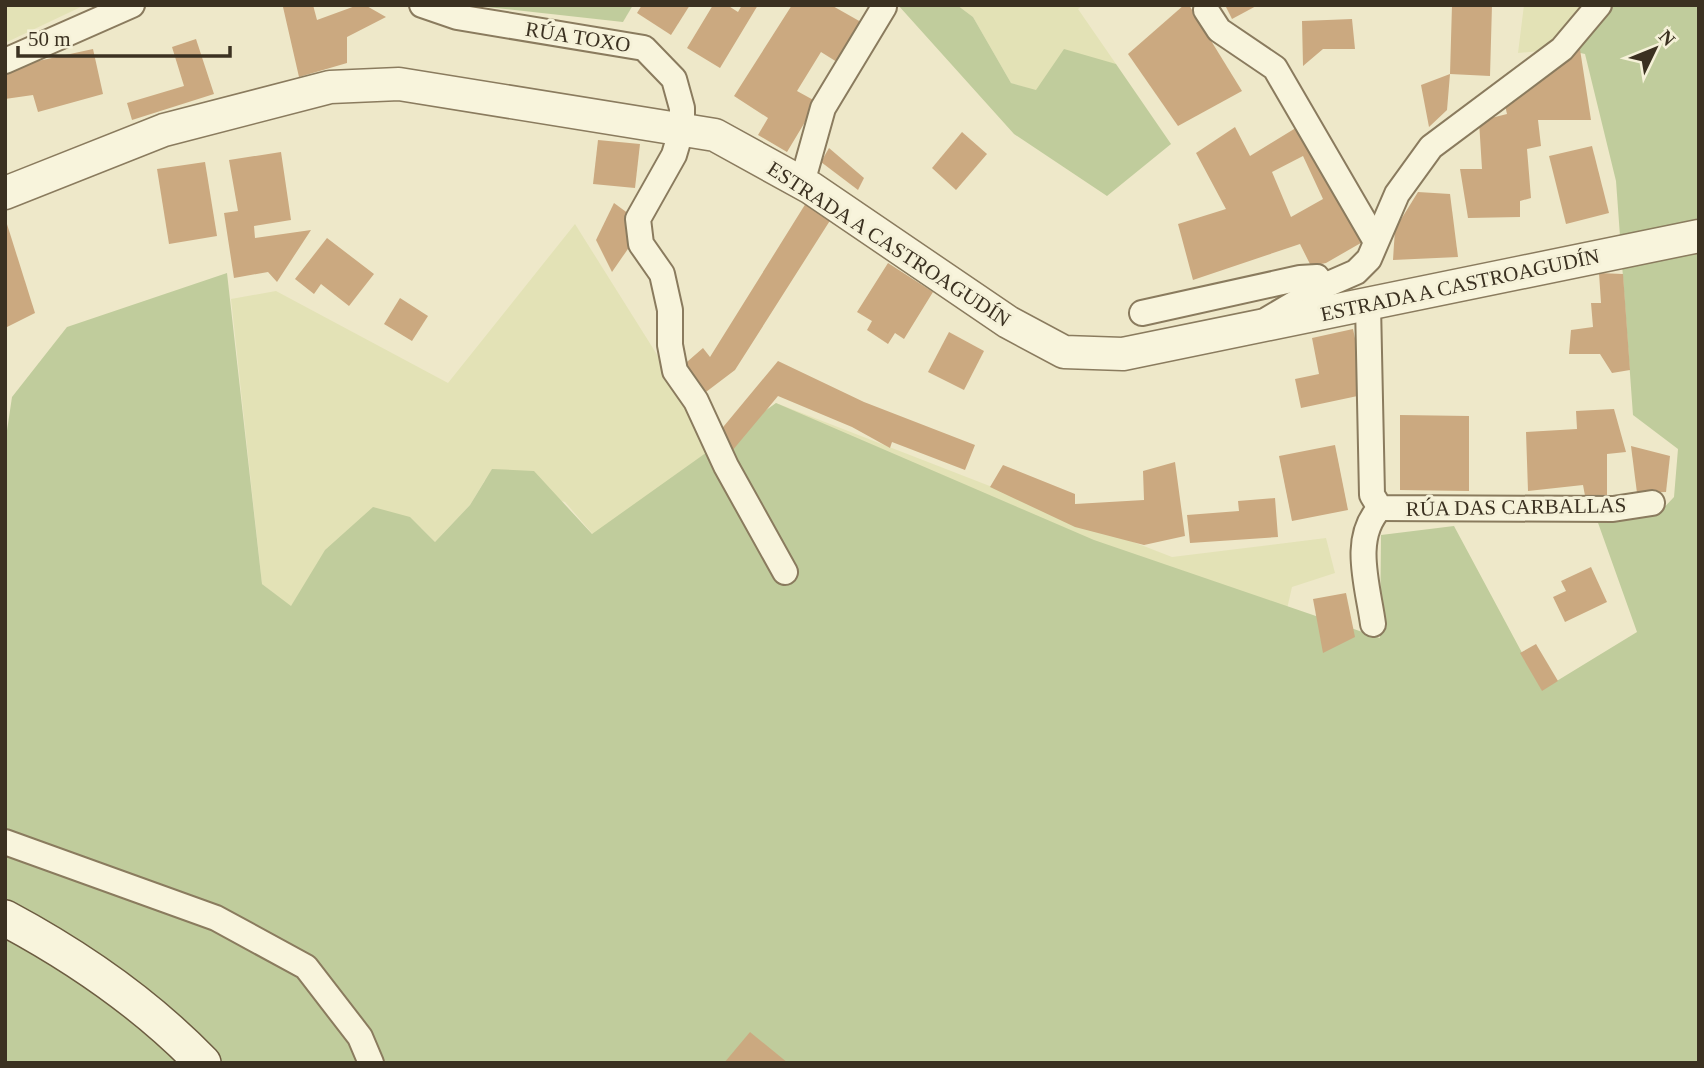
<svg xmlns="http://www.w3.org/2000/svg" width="1704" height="1068" font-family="'Times New Roman',serif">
<rect width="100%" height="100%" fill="#eee8c9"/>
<g fill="#e3e2b6">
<polygon points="5,5 85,5 5,43"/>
<polygon points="957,5 1083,5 1078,9 1116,64 1097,62 1036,91 1011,83 973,17"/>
<polygon points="1524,5 1599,5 1562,49 1518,53"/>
<polygon points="575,224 715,447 657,513 776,403 1172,557 1326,538 1335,573 1292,587 1284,622 602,545 565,502 485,480 470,505 435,542 421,528 316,567 291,607 262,584 231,299 276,291 448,383"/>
</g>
<g fill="#c0cc9c">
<polygon points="469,5 633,5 623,22"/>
<polygon points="898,5 957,5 973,17 1011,83 1036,90 1064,49 1116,64 1171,144 1107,196 1014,134"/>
<polygon points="1599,5 1699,5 1699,1063 5,1063 5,444 12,397 67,327 227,273 262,584 291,606 325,550 373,507 410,517 435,542 470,505 492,469 534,471 592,534 776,403 1094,540 1380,638 1381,535 1454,526 1542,690 1637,632 1597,520 1657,515 1674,497 1678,449 1633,415 1616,181 1585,54 1562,49"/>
</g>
<g fill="#cba980" fill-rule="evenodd">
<polygon points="290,5 313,5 317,20 358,5 365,5 386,17 347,37 347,63 299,77 283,7"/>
<polygon points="642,5 690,5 671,35 637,13"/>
<polygon points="713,5 727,5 738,12 742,5 758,5 720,68 687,48"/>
<polygon points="792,5 831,5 861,22 837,62 821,52 797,91 817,102 787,152 758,135 768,118 734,96"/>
<polygon points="1184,5 1189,5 1242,91 1178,126 1128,54"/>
<polygon points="1225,5 1258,5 1232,19"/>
<polygon points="1452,5 1492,5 1490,76 1450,74 1447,110 1429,127 1421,85 1450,74"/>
<polygon points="1352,19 1355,49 1323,49 1303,66 1302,21"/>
<polygon points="196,39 214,94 132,120 127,103 184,86 172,47"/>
<polygon points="1579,43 1591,120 1538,120 1541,146 1527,149 1531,198 1520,201 1520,217 1468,218 1460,169 1482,169 1479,121 1507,114 1504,101"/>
<polygon points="93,49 103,94 38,112 33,95 5,99 6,68"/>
<path d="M1299,126L1366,240L1326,263L1311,266L1300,244L1193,280L1178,224L1226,209L1196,153L1235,127L1250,156ZM1303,156L1323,199L1291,217L1272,172Z"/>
<polygon points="962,132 987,154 956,190 932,168"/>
<polygon points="598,140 640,144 635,188 593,184"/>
<polygon points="1592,146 1609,213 1566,224 1549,156"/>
<polygon points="829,148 864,178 858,190 821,162"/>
<polygon points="281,152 291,220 254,226 255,238 311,230 277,282 268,272 234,278 224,213 238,211 229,160"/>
<polygon points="205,162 217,236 169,244 157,169"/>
<polygon points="1418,192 1450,194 1458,257 1393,260 1395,229"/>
<polygon points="614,203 629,214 632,243 612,272 596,240"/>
<polygon points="806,203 831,219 735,370 702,395 680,368 703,348 710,357"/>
<polygon points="6,221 35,313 5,328 5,222"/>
<polygon points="327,238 374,274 349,306 321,284 314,294 295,279"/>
<polygon points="888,263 933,292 904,339 895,333 888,344 867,330 872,321 857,312"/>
<polygon points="1599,273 1623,274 1630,370 1612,373 1600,354 1569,354 1571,330 1593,327 1591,303 1601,303"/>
<polygon points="400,298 428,316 412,341 384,324"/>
<polygon points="1353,329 1367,394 1301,408 1295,379 1319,374 1312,338"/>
<polygon points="949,332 984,351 964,390 928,372"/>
<polygon points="778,361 864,402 975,445 965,470 892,442 890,448 852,427 778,396 732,451 719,432"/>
<polygon points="1614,409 1626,452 1607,454 1607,501 1586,501 1583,485 1528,491 1526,432 1577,429 1576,411"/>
<polygon points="1400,415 1469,416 1469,491 1400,490"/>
<polygon points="1335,445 1348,510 1292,521 1279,456"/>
<polygon points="1631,446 1670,456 1666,492 1637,493"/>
<polygon points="1175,462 1185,536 1144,545 1075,527 990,487 1003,465 1075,494 1075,504 1144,500 1143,471"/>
<polygon points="1275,498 1278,537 1190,543 1187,515 1239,511 1238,501"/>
<polygon points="1591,567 1607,602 1565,622 1553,597 1566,591 1561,581"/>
<polygon points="1346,593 1355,637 1323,653 1313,599"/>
<polygon points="1536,644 1558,681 1542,691 1520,653"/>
<polygon points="750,1032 788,1063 724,1063"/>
</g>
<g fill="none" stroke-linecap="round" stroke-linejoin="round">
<g stroke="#8a7b5e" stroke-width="28">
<g id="minor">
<polyline points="422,5 457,17 644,48 674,79 682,108 682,128 674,155 638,219 641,244 662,274 670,310 670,345 675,371 696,401 726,466 785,572"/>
<polyline points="1206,10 1219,30 1275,68 1375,240"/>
<polyline points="5,61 132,5"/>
<polyline points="802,183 823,108 884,7"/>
<polyline points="1368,305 1372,495 1380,508 1613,509 1652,503"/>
<polyline points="1142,313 1300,278 1317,277 1324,286"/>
<polyline points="1268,319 1324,286 1356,272 1369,259 1397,194 1431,147 1562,49 1599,5"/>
<path d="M1373,624C1368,586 1351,538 1380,508"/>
<polyline points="5,842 216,918 306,967 360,1037 371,1063"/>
</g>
</g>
<g stroke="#8a7b5e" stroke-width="35">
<polyline id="tertiary" points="5,193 164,130 330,87 399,84 715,135 811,188 1008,322 1064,352 1123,354 1699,236"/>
</g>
<g stroke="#6c5c41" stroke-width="38">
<path id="secondary" d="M5,918C78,957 145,1003 203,1063"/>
</g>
<use href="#minor" stroke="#f8f4dc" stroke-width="24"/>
<use href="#tertiary" stroke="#f8f4dc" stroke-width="32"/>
<use href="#secondary" stroke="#f8f4dc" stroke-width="35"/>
</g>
<g text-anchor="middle" stroke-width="6" stroke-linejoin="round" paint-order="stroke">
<g font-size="21" fill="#3b3121" stroke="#f5f1d8">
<text transform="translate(578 37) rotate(9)" y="7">RÚA TOXO</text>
<text transform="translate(889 244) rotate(33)" y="7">ESTRADA A CASTROAGUDÍN</text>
<text transform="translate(1460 285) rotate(-12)" y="7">ESTRADA A CASTROAGUDÍN</text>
<text transform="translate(1516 507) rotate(-1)" y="7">RÚA DAS CARBALLAS</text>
</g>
</g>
<rect width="1704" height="1068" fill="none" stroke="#3b3121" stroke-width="14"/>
<g transform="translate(1655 49) rotate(47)" stroke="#f5f1d8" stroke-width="5" paint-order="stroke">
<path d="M0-5L12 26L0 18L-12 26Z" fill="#3b3121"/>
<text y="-10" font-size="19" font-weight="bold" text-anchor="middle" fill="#3b3121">N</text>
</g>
<path d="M18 46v10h212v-10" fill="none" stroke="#3b3121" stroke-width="3.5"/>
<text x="28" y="46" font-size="21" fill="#3b3121" stroke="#f5f1d8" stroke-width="5" paint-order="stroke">50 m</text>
</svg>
